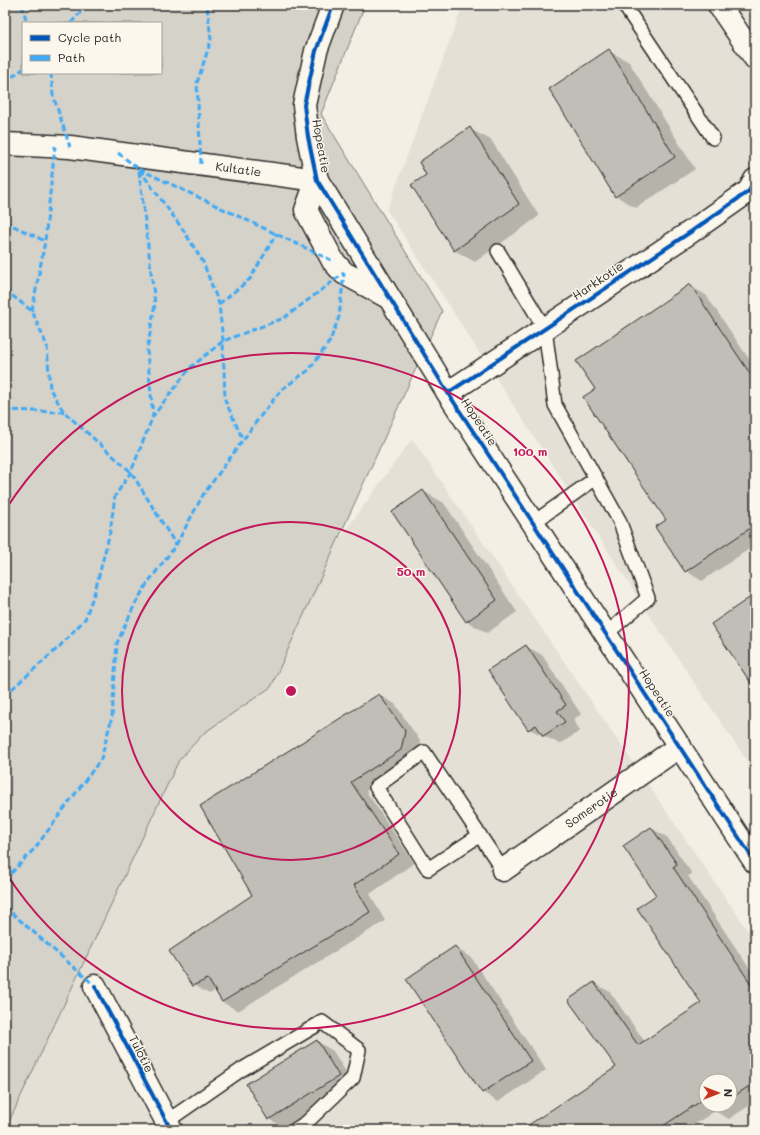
<svg xmlns="http://www.w3.org/2000/svg" width="760" height="1135" font-family="Mali,sans-serif">
<rect width="100%" height="100%" fill="#f3efe4"/>
<filter id="ink" filterUnits="userSpaceOnUse"><feTurbulence type="fractalNoise" baseFrequency=".025" numOctaves="2"/><feDisplacementMap in="SourceGraphic" scale="8" xChannelSelector="R" yChannelSelector="G"/><feConvolveMatrix kernelMatrix="1 2 1 2 8 2 1 2 1" color-interpolation-filters="sRGB"/></filter>
<g filter="url(#ink)">
<g fill="#e4e0d6" fill-rule="evenodd">
<polygon points="463,5 755,5 755,773 661,633 387,210"/>
<path d="M412,439L755,941V1130H5L179,760ZM706,1081H730V1105H706Z"/>
</g>
<path fill="#d5d2c9" stroke="#807e7a" fill-rule="evenodd" d="M5,5H365L321,114L442,311L271,687L204,733L179,760L5,1130ZM23,23H161V73H23Z"/>
<g fill="#0003" fill-rule="evenodd">
<polygon points="609,51 629,62 695,169 636,208 616,196"/>
<polygon points="470,129 491,140 539,216 475,262 454,250"/>
<polygon points="690,286 706,295 755,368 755,545 702,581 686,571 667,520 597,389"/>
<polygon points="423,491 444,503 517,612 487,633 466,621"/>
<polygon points="526,646 542,655 581,714 573,720 580,731 560,744 529,729"/>
<polygon points="379,695 395,704 420,741 417,759 366,791 414,863 370,894 385,921 238,1011 222,1002 216,991 209,994 193,985 254,896"/>
<path d="M651,828L667,837L692,874L688,876L755,977V1102L729,1119L715,1111L686,1130H527L618,1068L594,983L610,992L645,1042L703,1003L658,895ZM706,1081H730V1105H706Z"/>
<polygon points="455,948 471,957 546,1070 498,1102 482,1092"/>
<polygon points="317,1041 333,1051 354,1085 285,1128 269,1119"/>
</g>
<g fill="#c0beb6" stroke="#2b2b2b">
<polygon points="609,49 675,157 615,197 549,89"/>
<polygon points="470,127 519,204 454,251 411,185 426,175 419,162"/>
<polygon points="690,284 755,381 755,525 685,572 655,527 666,520 583,397 595,389 576,361"/>
<polygon points="423,490 497,600 466,622 392,512"/>
<polygon points="755,594 755,689 711,624"/>
<polygon points="526,645 566,705 557,711 565,722 543,736 536,725 528,730 488,670"/>
<polygon points="379,694 405,731 401,750 351,782 399,854 354,885 370,912 222,1002 208,979 192,986 169,951 252,895 200,806"/>
<polygon points="651,827 677,864 673,867 755,990 755,1082 730,1099 730,1081 706,1081 706,1101 704,1099 657,1130 521,1130 616,1067 568,1000 594,982 638,1045 701,1003 637,908 656,895 623,846"/>
<polygon points="455,946 531,1061 482,1093 406,979"/>
<polygon points="317,1040 339,1076 268,1120 246,1084"/>
</g>
<g fill="none" stroke-linecap="round" stroke-linejoin="round">
<g stroke="#2b2b2b" stroke-width="16">
<g id="lane">
<polyline points="624,5 713,138"/>
<polyline points="498,251 545,329 555,405 619,520 648,598 606,634"/>
<polyline points="533,523 596,478"/>
<polyline points="480,835 428,869 376,787 424,752 503,870"/>
<polyline points="166,1122 241,1070 322,1022 359,1050 353,1078 307,1122 295,1130"/>
</g>
</g>
<g stroke="#2b2b2b" stroke-width="25">
<g id="street">
<polyline points="333,5 316,51 304,105 308,137 317,180 448,393 755,862"/>
<polyline points="719,5 755,58"/>
<path id="s1" d="M5,144L70,147L317,180L306,210L333,261L344,273L386,296"/>
<polyline points="448,393 692,231 749,191 755,180"/>
<path id="s2" d="M503,870L680,746"/>
<polyline points="95,986 171,1130"/>
</g>
</g>
<use href="#lane" stroke="#fbf7ec" stroke-width="13"/>
<use href="#street" stroke="#fbf7ec" stroke-width="22"/>
<g stroke="#3fa9f5" stroke-width="3" stroke-dasharray="6 3" stroke-linecap="butt">
<polyline points="22,5 27,23"/>
<polyline points="71,23 87,5"/>
<polyline points="51,73 53,95 70,147"/>
<polyline points="5,82 23,69"/>
<polyline points="118,153 139,169 184,231 203,262 219,304 223,341 225,400 243,440"/>
<polyline points="201,164 197,83 211,40 207,5"/>
<polyline points="139,169 333,261"/>
<polyline points="139,171 155,304 147,351 153,416"/>
<polyline points="5,222 45,241"/>
<polyline points="5,290 32,311 47,346 50,389 64,412 131,472 176,545"/>
<polyline points="219,304 250,279 277,233"/>
<polyline points="32,311 45,241 55,146"/>
<polyline points="5,410 64,412"/>
<polyline points="5,695 58,648 85,619 95,591 110,532 115,496 131,472 153,416 190,368 223,341 284,318 344,273"/>
<polyline points="5,880 35,848 101,759 112,717 117,643 135,604 147,584 176,545 203,495 259,418 282,389 309,370 330,341 339,317 344,273"/>
<polyline points="5,907 95,986"/>
</g>
<g stroke="#fbf7ec" stroke-width="6">
<g id="cycleway">
<polyline points="333,5 316,51 304,105 308,137 317,180 448,393 755,862"/>
<polyline points="448,393 692,231 749,191 755,180"/>
<polyline points="95,986 171,1130"/>
</g>
</g>
<use href="#cycleway" stroke="#0057b8" stroke-width="4"/>
</g>
</g>
<g fill="none" stroke="#c2185b" stroke-width="2">
<circle cx="291" cy="691" r="169"/>
<path d="M6 509A338 338 0 1 1 6 873"/>
</g>
<g text-anchor="middle" stroke-width="3" stroke-linejoin="round" paint-order="stroke">
<g font-size="12" fill="#2b2b2b" stroke="#fbf7ec">
<text transform="translate(321 146) rotate(80)" y="4">Hopeatie</text>
<text dy="4" stroke="none"><textPath href="#s1" startOffset="235">Kultatie</textPath></text>
<text transform="translate(598 281) rotate(-34)" y="4">Harkkotie</text>
<text transform="translate(479 422) rotate(57)" y="4">Hopeatie</text>
<text transform="translate(657 693) rotate(57)" y="4">Hopeatie</text>
<text dy="4" stroke="none"><textPath href="#s2" startOffset="108">Somerotie</textPath></text>
<text transform="translate(141 1054) rotate(63)" y="4">Tulotie</text>
</g>
</g>
<circle cx="291" cy="691" r="6" fill="#c2185b" stroke="#fbf7ec" stroke-width="2"/>
<g font-size="12" text-anchor="middle" font-weight="bold" fill="#c2185b" stroke="#fbf7ec" stroke-width="3" stroke-linejoin="round" paint-order="stroke">
<text x="530" y="456">100 m</text>
<text x="411" y="576">50 m</text>
</g>
<rect width="760" height="1135" fill="none" stroke="#fbf7ec" stroke-width="20"/>
<rect x="10" y="10" width="740" height="1115" fill="none" stroke="#2b2b2b" stroke-width="1.5" filter="url(#ink)"/>
<rect x="22" y="22" width="140" height="52" fill="#fbf7ec" stroke="#a8a59f"/>
<rect x="30" y="35" width="20" height="6" fill="#0057b8" stroke="#a8a59f"/>
<text x="58" y="42" font-size="12" fill="#2b2b2b">Cycle path</text>
<rect x="30" y="55" width="20" height="6" fill="#3fa9f5" stroke="#a8a59f"/>
<text x="58" y="62" font-size="12" fill="#2b2b2b">Path</text>
<g transform="translate(718 1093) rotate(90)"><circle r="19" fill="#fbf7ec" stroke="#a8a59f"/>
<path d="M0-3L7 15L0 10L-7 15Z" fill="#c8321e"/>
<text y="-6" font-size="11" font-weight="bold" text-anchor="middle" fill="#2b2b2b">N</text>
</g>
</svg>
